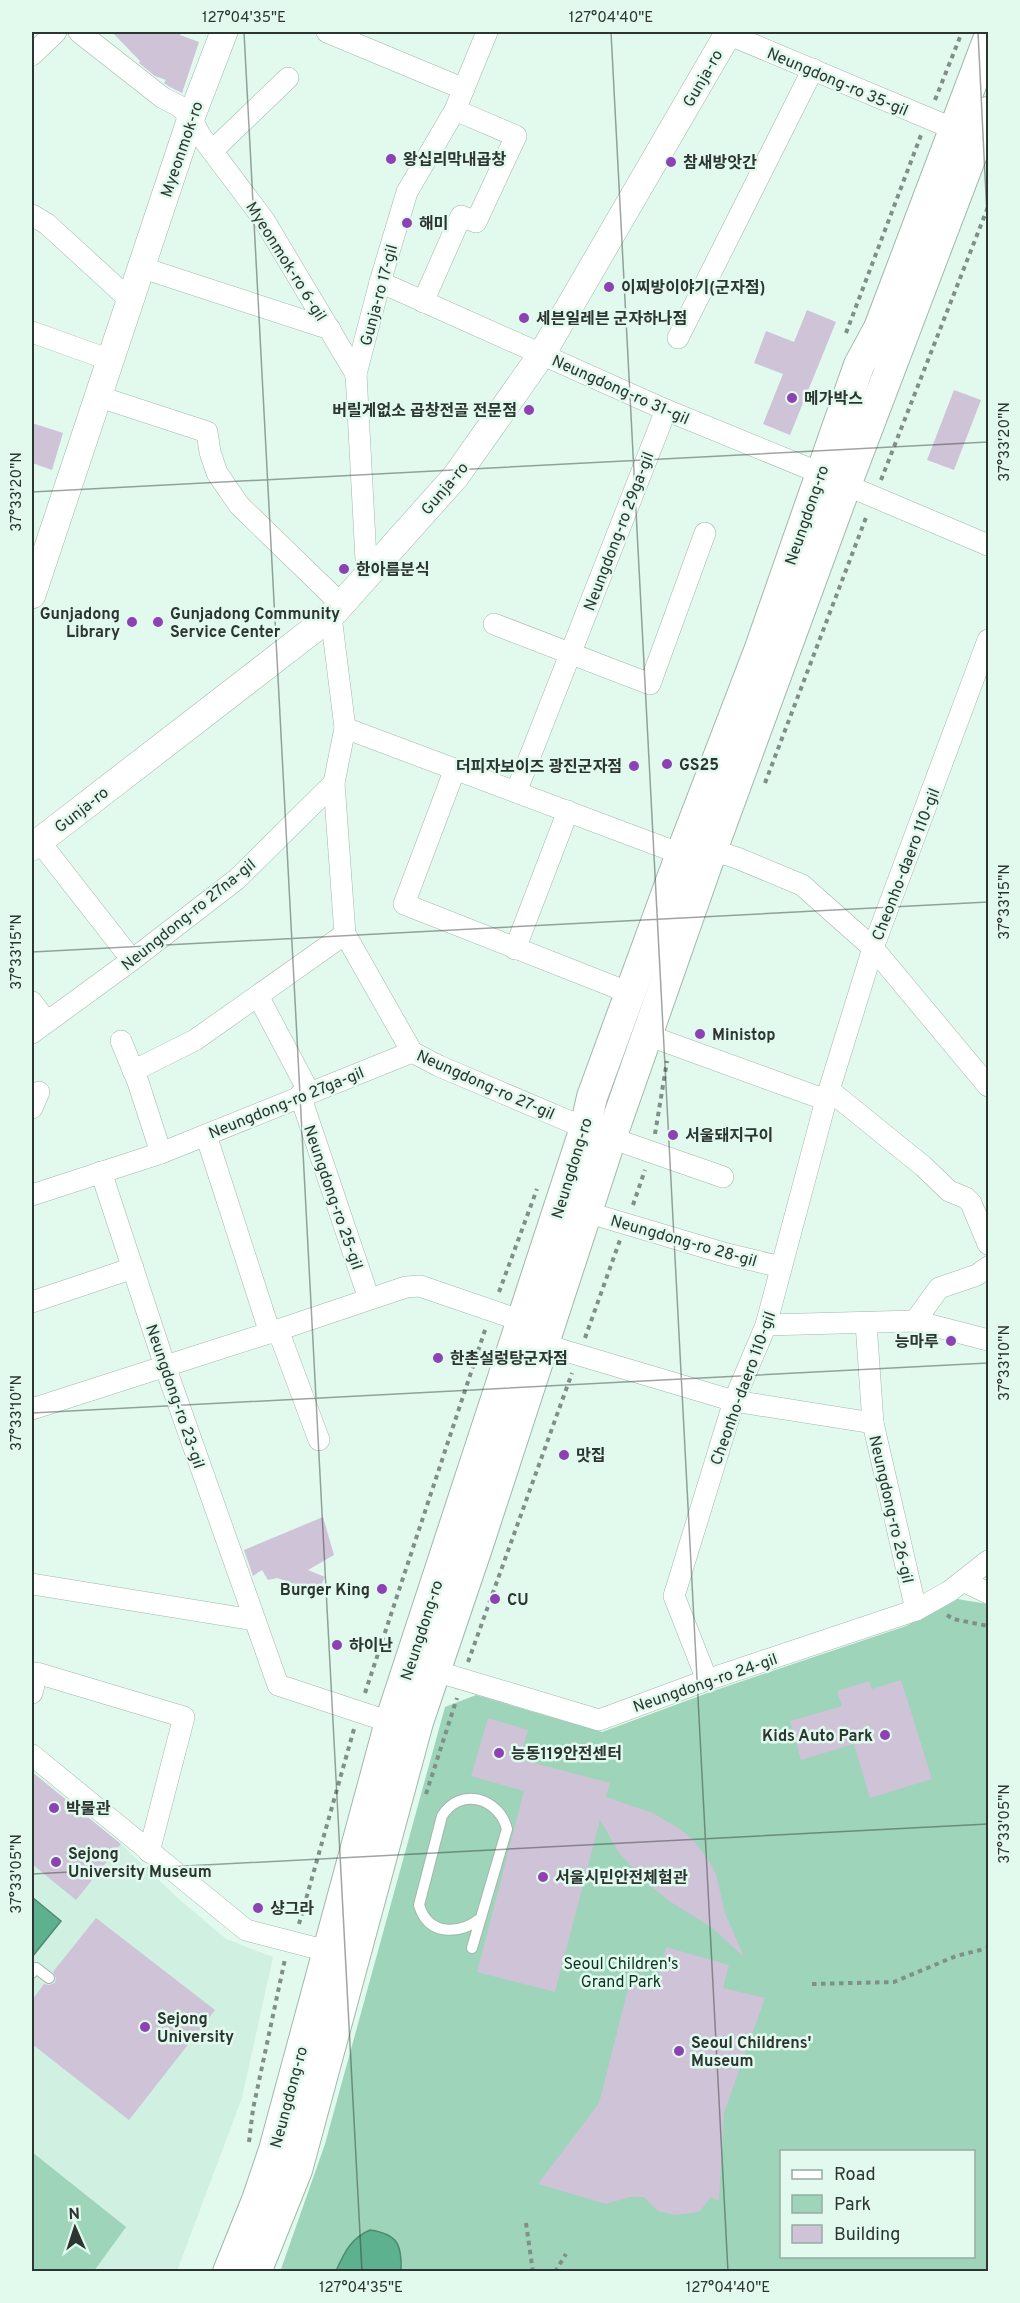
<svg xmlns="http://www.w3.org/2000/svg" width="1020" height="2303" font-family="Overpass,'Noto Sans KR',sans-serif">
<rect width="100%" height="100%" fill="#e2faee"/>
<polygon fill="#d0f0e1" points="32,1772 121,1844 180,1900 226,1939 273,1957 242,2098 177,2271 32,2271"/>
<g fill="#9dd4ba" fill-rule="evenodd">
<path d="M957,1599L988,1604V2271L280,2272L325,2144L445,1707L476,1695L602,1732L713,1691L906,1626ZM782,2152H974V2256H782Z"/>
<polygon points="32,2152 126,2227 94,2271 32,2271"/>
</g>
<g fill="#5db18e" stroke="#4e8c72" stroke-width="1.5">
<polygon points="32,1897 61,1921 32,1957"/>
<path d="M370,2230C398,2234 402,2245 401,2271H336C344,2253 351,2238 370,2230Z"/>
</g>
<g fill="#cfc3d7">
<polygon points="112,32 182,32 180,35 199,42 182,93 170,87 164,83 166,80 155,76 139,63 140,61"/>
<polygon points="807,310 836,322 790,435 763,424 783,374 754,363 766,331 794,342"/>
<polygon points="954,390 981,400 954,470 927,460"/>
<polygon points="32,423 63,433 52,470 32,463"/>
<polygon points="323,1517 334,1555 308,1570 325,1577 318,1592 277,1578 268,1580 262,1570 253,1576 244,1550"/>
<polygon points="901,1680 932,1779 870,1798 854,1744 801,1760 790,1721 842,1706 837,1691 869,1681 872,1689"/>
<polygon points="488,1718 528,1730 519,1759 610,1783 606,1797 653,1813 680,1829 694,1841 708,1859 716,1874 725,1913 744,1957 711,1927 669,1901 646,1882 619,1853 600,1820 555,1992 477,1972 524,1791 471,1776"/>
<polygon points="32,1772 121,1844 76,1900 32,1864"/>
<polygon points="96,1918 215,2010 129,2120 32,2044 32,2000 44,1984 49,1985 55,1983 56,1978 53,1972"/>
<polygon points="666,1947 729,1965 723,1988 765,1998 724,2113 719,2201 711,2197 699,2212 674,2215 658,2211 644,2197 630,2197 606,2204 538,2184 599,2103 632,1973 659,1978"/>
</g>
<g fill="none" stroke-linecap="round" stroke-linejoin="round">
<g stroke="#a1b7ac" stroke-width="12">
<g id="service">
<path d="M472,1948L507,1829C499,1798 460,1786 442,1816L419,1905C428,1936 459,1935 481,1918"/>
<polyline points="32,1973 36,1968 49,1978"/>
</g>
</g>
<g stroke="#a1b7ac" stroke-width="22">
<g id="minor">
<polyline points="79,32 163,98 179,106 191,118 200,135 264,220 356,374"/>
<polyline points="327,32 464,89"/>
<polyline points="723,32 954,129"/>
<polyline points="32,55 56,32"/>
<polyline points="212,151 288,78"/>
<polyline points="32,215 47,224 130,300"/>
<polyline points="140,267 330,329"/>
<polyline points="380,282 666,410 820,473"/>
<polyline points="423,302 461,216 476,222 516,136 455,110"/>
<polyline points="32,332 110,360"/>
<polyline points="678,338 813,69"/>
<polyline points="97,396 207,432 210,452 217,473 239,505 342,605"/>
<polyline points="846,485 988,545"/>
<polyline points="367,578 356,374 380,282 407,192 455,110 487,32"/>
<polyline points="331,616 345,728 334,783 345,934 412,1052 439,1066 585,1128"/>
<polyline points="494,624 650,684 705,533"/>
<polyline points="345,728 681,854"/>
<polyline points="455,769 404,904 630,993"/>
<polyline points="516,792 666,410"/>
<polyline points="39,841 132,960"/>
<polyline points="712,850 737,858 802,885 873,948 988,1086"/>
<polyline points="515,949 568,811"/>
<polyline points="258,996 309,1092"/>
<polyline points="32,1002 47,1022"/>
<polyline points="32,1033 132,960 237,879 334,783"/>
<polyline points="647,1035 826,1100"/>
<polyline points="121,1041 138,1082 161,1153"/>
<polyline points="133,1071 195,1040 345,934"/>
<polyline points="829,1090 923,1166 949,1191 966,1198 971,1203 988,1244"/>
<polyline points="300,1095 369,1299"/>
<polyline points="32,1108 39,1092"/>
<polyline points="206,1135 270,1333"/>
<polyline points="611,1138 723,1177"/>
<polyline points="101,1172 165,1366 278,1685 390,1722"/>
<polyline points="32,1195 161,1153 412,1052"/>
<polyline points="586,1212 727,1254 781,1267"/>
<polyline points="32,1302 133,1268"/>
<polyline points="915,1321 939,1288 977,1275 988,1267"/>
<polyline points="866,1323 873,1423"/>
<polyline points="766,1325 915,1321 988,1340"/>
<polyline points="278,1330 319,1440"/>
<polyline points="542,1344 734,1401 873,1423 916,1610"/>
<polyline points="32,1409 278,1330 406,1287 420,1286 522,1321"/>
<polyline points="963,1581 988,1593"/>
<polyline points="32,1584 254,1620"/>
<polyline points="435,1671 599,1720 707,1680 916,1610 950,1591 988,1561"/>
<polyline points="707,1680 674,1596 734,1401 766,1325 826,1100 873,948 988,640"/>
<polyline points="32,1693 37,1673 184,1717 149,1852"/>
<polyline points="32,1755 246,1930 327,1951"/>
</g>
</g>
<g stroke="#a1b7ac" stroke-width="28">
<g id="tertiary">
<polyline points="32,595 191,118 224,32"/>
<polyline points="32,847 331,616 456,476 542,354 729,32"/>
</g>
</g>
<g stroke="#a1b7ac" stroke-width="32">
<g id="secondary">
<polyline points="228,2272 257,2200 274,2150 390,1722 585,1128 592,1097 681,854 759,651 859,365 879,328 988,40"/>
<polyline points="256,2272 297,2170 418,1722 477,1548 611,1138 712,850 846,485 988,112"/>
</g>
</g>
<g stroke="#809088" stroke-width="4" stroke-dasharray="4.5 4.5" stroke-linecap="butt">
<polyline points="935,100 962,32"/>
<polyline points="846,333 921,135"/>
<polyline points="881,480 988,207"/>
<polyline points="765,783 867,515"/>
<polyline points="655,1134 667,1061"/>
<polyline points="633,1205 645,1170"/>
<polyline points="499,1292 537,1189"/>
<polyline points="585,1338 620,1240"/>
<polyline points="947,1615 953,1619 988,1626"/>
<polyline points="468,1662 572,1373"/>
<polyline points="365,1693 486,1327"/>
<polyline points="426,1794 457,1698"/>
<polyline points="299,1924 354,1729"/>
<polyline points="812,1984 894,1982 956,1956 988,1948"/>
<polyline points="249,2142 253,2109 285,1959"/>
<polyline points="526,2223 533,2272"/>
<polyline points="555,2272 566,2254"/>
</g>
<use href="#service" stroke="#fff" stroke-width="10"/>
<use href="#minor" stroke="#fff" stroke-width="21"/>
<use href="#tertiary" stroke="#fff" stroke-width="27"/>
<use href="#secondary" stroke="#fff" stroke-width="30"/>
</g>
<path fill="none" stroke="#2c3531" stroke-width="1.5" stroke-opacity="0.45" d="M244,32L362,2272M611,32L728,2272M978,32L988,237M32,492L988,442M32,952L988,902M32,1413L988,1363M32,1874L988,1824"/>
<g fill="#8d42b3" stroke="#e2faee" stroke-width="2">
<circle cx="391" cy="159" r="6"/>
<circle cx="671" cy="162" r="6"/>
<circle cx="407" cy="223" r="6"/>
<circle cx="609" cy="287" r="6"/>
<circle cx="524" cy="318" r="6"/>
<circle cx="792" cy="398" r="6"/>
<circle cx="529" cy="410" r="6"/>
<circle cx="344" cy="569" r="6"/>
<circle cx="132" cy="622" r="6"/>
<circle cx="158" cy="622" r="6"/>
<circle cx="667" cy="764" r="6"/>
<circle cx="634" cy="766" r="6"/>
<circle cx="700" cy="1034" r="6"/>
<circle cx="673" cy="1135" r="6"/>
<circle cx="951" cy="1341" r="6"/>
<circle cx="438" cy="1358" r="6"/>
<circle cx="564" cy="1455" r="6"/>
<circle cx="382" cy="1589" r="6"/>
<circle cx="495" cy="1599" r="6"/>
<circle cx="337" cy="1645" r="6"/>
<circle cx="885" cy="1735" r="6"/>
<circle cx="499" cy="1753" r="6"/>
<circle cx="54" cy="1808" r="6"/>
<circle cx="56" cy="1862" r="6"/>
<circle cx="543" cy="1877" r="6"/>
<circle cx="258" cy="1908" r="6"/>
<circle cx="145" cy="2027" r="6"/>
<circle cx="679" cy="2051" r="6"/>
</g>
<g text-anchor="middle" stroke-width="5" stroke-linejoin="round" paint-order="stroke">
<g font-size="16" fill="#2c3531" stroke="#e2faee">
<text transform="translate(702 78) rotate(-60)" y="6">Gunja-ro</text>
<text transform="translate(838 81) rotate(23)" y="6">Neungdong-ro 35-gil</text>
<text transform="translate(181 149) rotate(-71)" y="6">Myeonmok-ro</text>
<text transform="translate(287 261) rotate(58)" y="6">Myeonmok-ro 6-gil</text>
<text transform="translate(378 295) rotate(-75)" y="6">Gunja-ro 17-gil</text>
<text transform="translate(621 389) rotate(24)" y="6">Neungdong-ro 31-gil</text>
<text transform="translate(444 488) rotate(-50)" y="6">Gunja-ro</text>
<text transform="translate(806 515) rotate(-71)" y="6">Neungdong-ro</text>
<text transform="translate(618 531) rotate(-69)" y="6">Neungdong-ro 29ga-gil</text>
<text transform="translate(81 809) rotate(-38)" y="6">Gunja-ro</text>
<text transform="translate(905 864) rotate(-69)" y="6">Cheonho-daero 110-gil</text>
<text transform="translate(188 914) rotate(-39)" y="6">Neungdong-ro 27na-gil</text>
<text transform="translate(486 1084) rotate(24)" y="6">Neungdong-ro 27-gil</text>
<text transform="translate(286 1102) rotate(-22)" y="6">Neungdong-ro 27ga-gil</text>
<text transform="translate(571 1168) rotate(-73)" y="6">Neungdong-ro</text>
<text transform="translate(334 1197) rotate(71)" y="6">Neungdong-ro 25-gil</text>
<text transform="translate(684 1240) rotate(16)" y="6">Neungdong-ro 28-gil</text>
<text transform="translate(742 1388) rotate(-70)" y="6">Cheonho-daero 110-gil</text>
<text transform="translate(176 1396) rotate(71)" y="6">Neungdong-ro 23-gil</text>
<text transform="translate(892 1509) rotate(77)" y="6">Neungdong-ro 26-gil</text>
<text transform="translate(421 1630) rotate(-72)" y="6">Neungdong-ro</text>
<text transform="translate(705 1682) rotate(-19)" y="6">Neungdong-ro 24-gil</text>
<text transform="translate(288 2097) rotate(-75)" y="6">Neungdong-ro</text>
</g>
<g font-size="16" font-weight="bold" fill="#2c3531" stroke="#e2faee" text-anchor="start">
<text x="403" y="165">왕십리막내곱창</text>
<text x="683" y="168">참새방앗간</text>
<text x="419" y="229">해미</text>
<text x="621" y="293">이찌방이야기(군자점)</text>
<text x="536" y="324">세븐일레븐 군자하나점</text>
<text x="804" y="404">메가박스</text>
<text x="517" y="416" text-anchor="end">버릴게없소 곱창전골 전문점</text>
<text x="356" y="575">한아름분식</text>
<text x="120" y="619" text-anchor="end">Gunjadong<tspan x="120" dy="18">Library</tspan></text>
<text x="170" y="619">Gunjadong Community<tspan x="170" dy="18">Service Center</tspan></text>
<text x="679" y="770">GS25</text>
<text x="622" y="772" text-anchor="end">더피자보이즈 광진군자점</text>
<text x="712" y="1040">Ministop</text>
<text x="685" y="1141">서울돼지구이</text>
<text x="939" y="1347" text-anchor="end">능마루</text>
<text x="450" y="1364">한촌설렁탕군자점</text>
<text x="576" y="1461">맛집</text>
<text x="370" y="1595" text-anchor="end">Burger King</text>
<text x="507" y="1605">CU</text>
<text x="349" y="1651">하이난</text>
<text x="873" y="1741" text-anchor="end">Kids Auto Park</text>
<text x="511" y="1759">능동119안전센터</text>
<text x="66" y="1814">박물관</text>
<text x="68" y="1859">Sejong<tspan x="68" dy="18">University Museum</tspan></text>
<text x="555" y="1883">서울시민안전체험관</text>
<text x="270" y="1914">샹그라</text>
<text x="157" y="2024">Sejong<tspan x="157" dy="18">University</tspan></text>
<text x="691" y="2048">Seoul Childrens'<tspan x="691" dy="18">Museum</tspan></text>
</g>
<g font-size="16" fill="#0a3223" stroke="#e2faee">
<text x="621" y="1969">Seoul Children's<tspan x="621" dy="18">Grand Park</tspan></text>
</g>
</g>
<rect width="1020" height="2303" fill="none" stroke="#e2faee" stroke-width="66"/>
<rect x="780" y="2150" width="195" height="108" fill="#e2faee" stroke="#99aba2" stroke-width="1.5"/>
<rect x="792" y="2170" width="30" height="9" fill="#ffffff" stroke="#99aba2" stroke-width="1.5"/>
<text x="834" y="2180" font-size="18" fill="#2c3531">Road</text>
<rect x="792" y="2195" width="30" height="18" fill="#9dd4ba" stroke="#99aba2" stroke-width="1.5"/>
<text x="834" y="2210" font-size="18" fill="#2c3531">Park</text>
<rect x="792" y="2225" width="30" height="18" fill="#cfc3d7" stroke="#99aba2" stroke-width="1.5"/>
<text x="834" y="2240" font-size="18" fill="#2c3531">Building</text>
<g transform="translate(75 2228) rotate(357)" stroke="#e2faee" stroke-width="4.5" paint-order="stroke">
<path d="M0-4.5L10 22L0 15L-10 22Z" fill="#2c3531"/>
<text y="-9" font-size="16" font-weight="bold" text-anchor="middle" fill="#2c3531">N</text>
</g>
<rect x="33" y="33" width="954" height="2237" fill="none" stroke="#2c3531" stroke-width="2"/>
<g font-size="15" text-anchor="middle" fill="#2c3531">
<text x="244" y="22">127°04'35"E</text>
<text x="611" y="22">127°04'40"E</text>
<text transform="translate(1004 442) rotate(-90)" y="5">37°33'20"N</text>
<text transform="translate(16 492) rotate(-90)" y="5">37°33'20"N</text>
<text transform="translate(1004 902) rotate(-90)" y="5">37°33'15"N</text>
<text transform="translate(16 952) rotate(-90)" y="5">37°33'15"N</text>
<text transform="translate(1004 1363) rotate(-90)" y="5">37°33'10"N</text>
<text transform="translate(16 1413) rotate(-90)" y="5">37°33'10"N</text>
<text transform="translate(1004 1824) rotate(-90)" y="5">37°33'05"N</text>
<text transform="translate(16 1874) rotate(-90)" y="5">37°33'05"N</text>
<text x="361" y="2292">127°04'35"E</text>
<text x="728" y="2292">127°04'40"E</text>
</g>
</svg>
